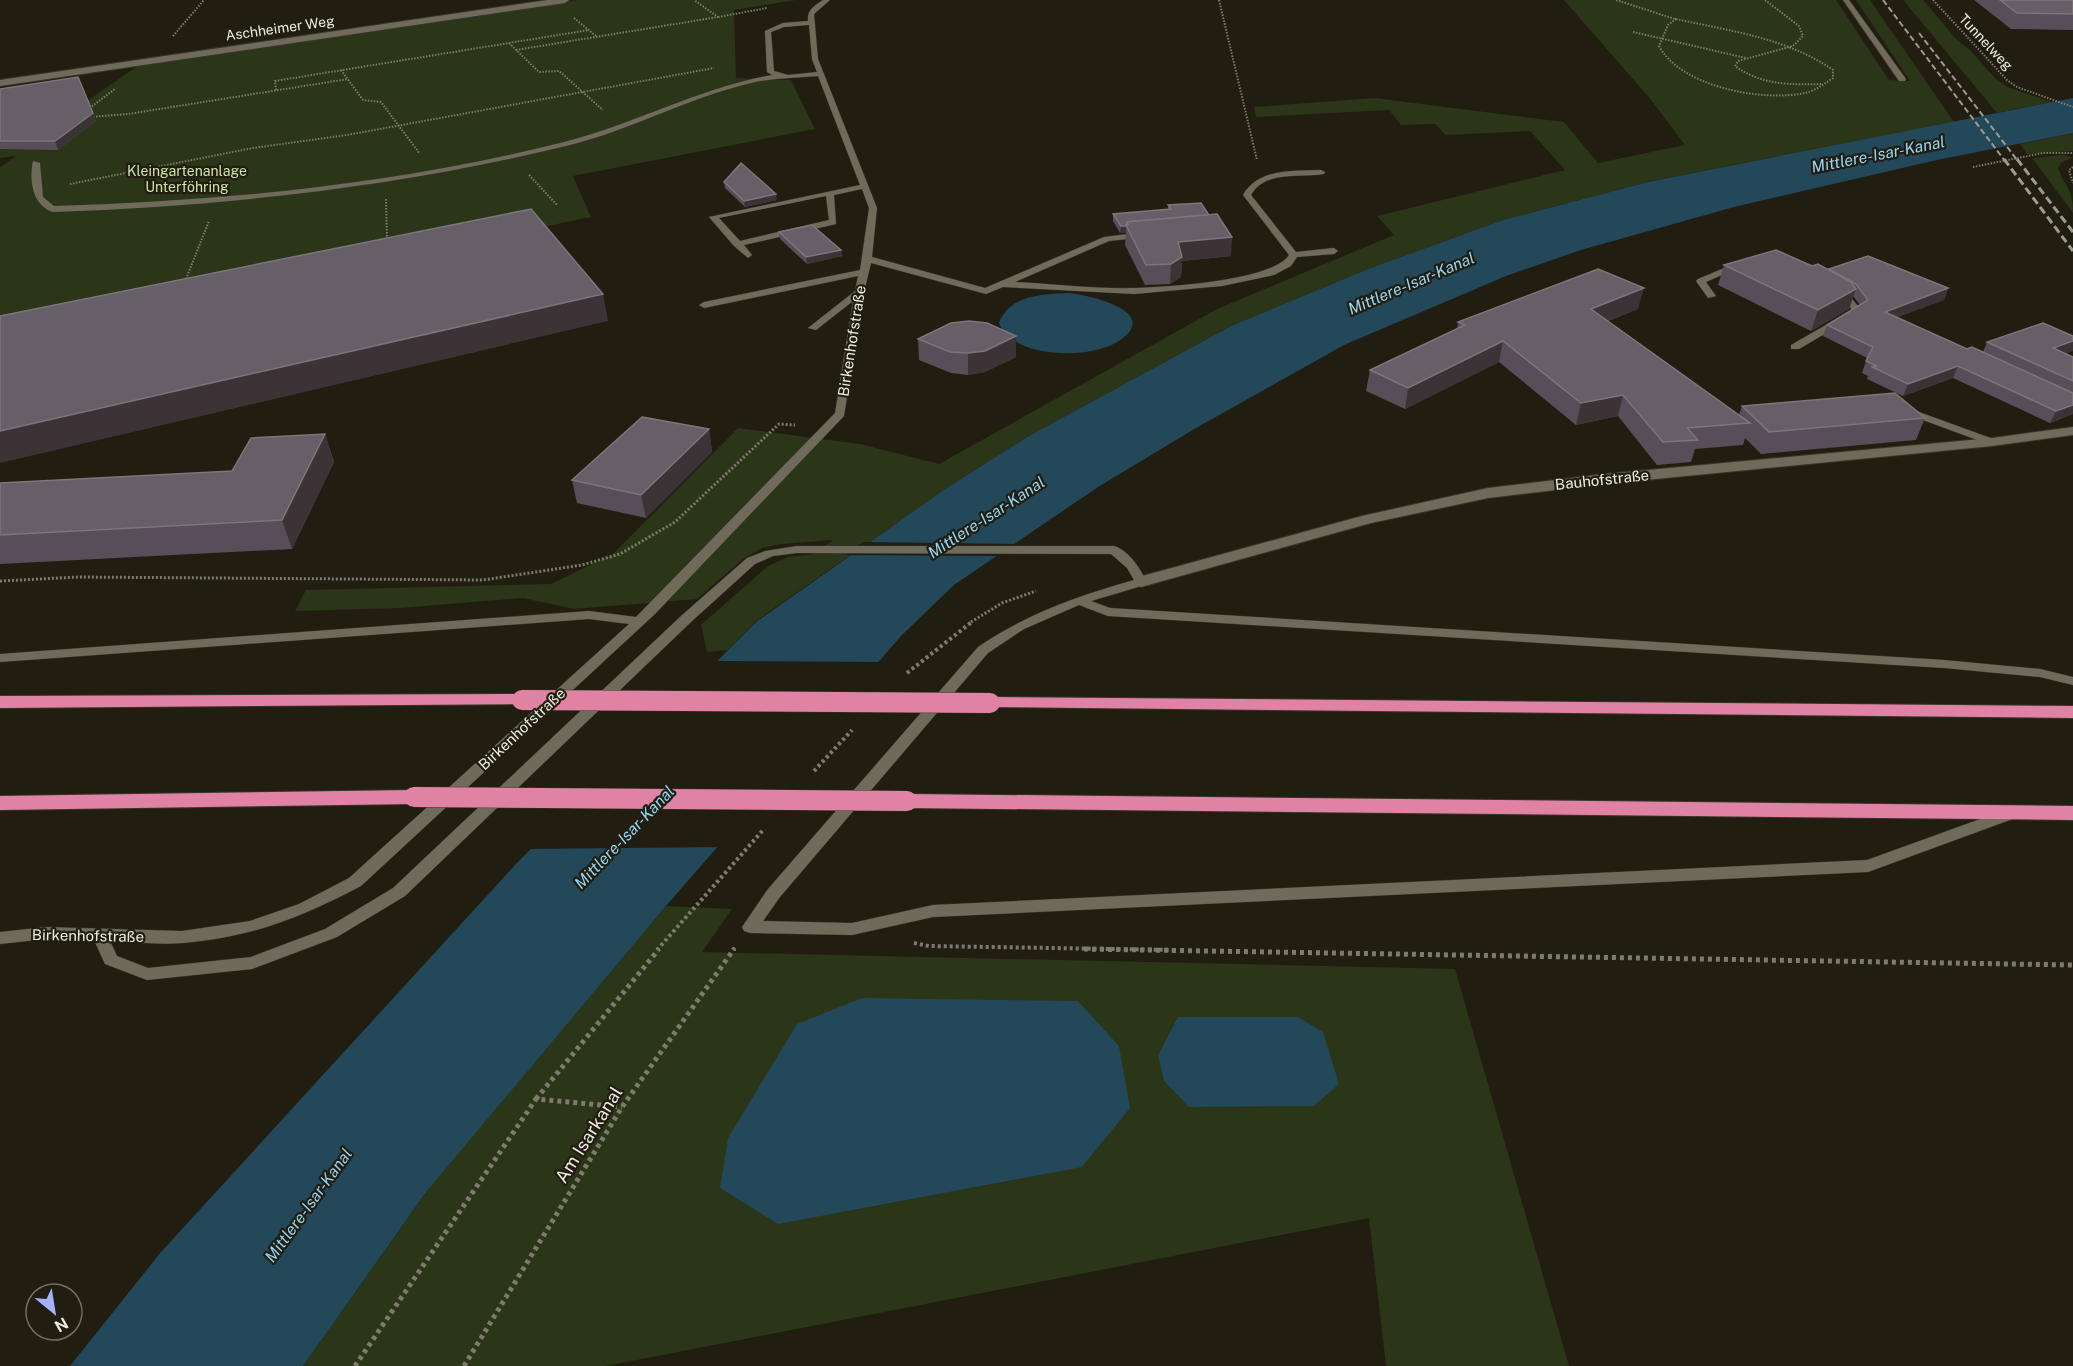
<svg xmlns="http://www.w3.org/2000/svg" width="2073" height="1366" font-family="'Public Sans',sans-serif">
<rect width="100%" height="100%" fill="#211d10"/>
<g fill="#2b3517">
<polygon points="576,0 796,0 734,10 736,78 791,80 815,129 573,176 591,217 0,340 0,167 16,156 0,158 0,122 74,110 139,65"/>
<polygon points="1564,0 1836,0 1889,80 1910,81 1856,0 1870,0 1954,122 1648,182 1503,220 1368,269 1231,326 1027,437 945,489 756,621 728,650 707,652 701,625 768,566 788,557 814,554 833,540 782,544 762,548 743,559 697,599 574,609 523,598 400,608 295,611 306,590 551,584 613,554 738,428 860,444 939,464 1217,309 1394,235 1377,216 1565,170 1530,131 1446,135 1435,124 1401,125 1389,110 1256,117 1254,107 1375,98 1564,122 1598,163 1685,145 1652,101"/>
<polygon points="1903,0 1923,0 1957,40 1971,51 1995,78 2007,87 2052,102 1997,113"/>
<polygon points="2073,133 2073,151 2027,154 2020,144"/>
<path d="M2062,155L2073,157L2061,163L2058,168C2066,190 2073,187 2073,213L2032,158Z"/>
<polygon points="666,906 732,909 702,952 1455,969 1569,1366 1386,1366 1369,1218 606,1366 303,1366 433,1183"/>
</g>
<g fill="#224859">
<polygon points="2073,98 2073,133 1937,160 1734,207 1581,250 1506,276 1344,345 1196,428 1098,487 954,585 901,636 666,906 427,1191 303,1366 70,1366 161,1252 515,865 756,622 945,489 1027,437 1231,326 1368,269 1503,220 1648,182"/>
<path d="M1069,293C1088,295 1163,311 1119,341C1090,360 1013,359 999,323C1009,295 1043,294 1069,293Z"/>
<polygon points="862,998 1078,1001 1119,1046 1130,1108 1082,1167 778,1224 720,1188 728,1138 797,1024"/>
<polygon points="1178,1017 1298,1017 1323,1032 1339,1084 1314,1106 1189,1107 1164,1081 1158,1055"/>
</g>
<g fill="#211d10">
<polygon points="863,542 1020,544 1002,556 846,555"/>
<polygon points="713,661 882,662 721,847 527,849"/>
</g>
<g fill="none" stroke-linecap="round" stroke-linejoin="round">
<g stroke="#38352e" stroke-width="1">
<g id="service">
<path d="M823,0H830L814,14L818,59L877,208L872,257L985,288L1104,237L1144,232L1148,235L1147,237L1109,241L1015,282C1054,284 1095,289 1135,288C1167,287 1272,281 1289,255L1243,195C1258,168 1294,171 1321,170L1325,172L1324,174C1300,178 1265,170 1251,195L1296,252L1334,248L1338,251L1334,254L1297,257L1291,266L1274,275L1222,286L1134,294L1003,287L986,294L871,263L864,292L844,416L655,614L361,886C300,918 252,937 183,943C159,945 134,942 110,941L117,956L148,968L251,957L325,929L393,888L681,616L747,558L765,551L797,546H1114C1130,551 1140,569 1147,582L1145,585L1091,601L1110,608L1944,660L2040,669L2073,677V685L2040,677L1944,668L1108,616L1079,605L1024,629L988,653L780,897L763,921L852,923L933,905L1867,860L2008,809H2018L2020,813L2018,817L1868,872L933,917L852,935L750,933L744,931L742,927L768,889L978,647C1026,614 1078,596 1134,580L1127,568L1111,554L797,553L773,556L755,564L691,622L405,896L337,937L252,969L147,980L105,964L94,940L46,939L0,944V932L46,927L182,931L250,921L299,904L349,878L629,624L589,619L0,662V654L589,611L636,617L835,413L853,301L816,330L808,328L855,291L858,276L704,308L699,305L704,302L860,270L869,208L862,189L834,195L836,224L744,245L752,255L748,258L734,246L709,217L860,185L818,76C795,78 773,78 751,83C687,98 629,131 566,146C398,187 226,206 53,212C32,205 29,180 33,161L40,163L43,197L54,206C225,201 397,184 564,142C635,124 699,88 772,75L767,72L765,31L783,23L808,21C807,10 814,6 823,0ZM809,25L812,59L817,72L788,75L774,71L771,32L784,27ZM826,196L829,220L740,241L719,218Z"/>
<polygon points="1843,0 1849,0 1906,79 1905,81 1899,81"/>
<polygon points="1734,264 1742,266 1706,282 1716,296 1708,298 1696,281 1698,279"/>
<path d="M1833,291C1847,290 1854,301 1862,311L1860,313L1799,349H1791V345L1852,310L1845,301L1833,295Z"/>
<polygon points="1908,408 1996,440 1997,442 1992,445 1988,444 1904,413 1904,409"/>
</g>
</g>
<g stroke="#38352e" stroke-width="2">
<g id="minor">
<polygon points="548,0 569,0 565,3 0,86 0,80"/>
<polygon points="2073,427 2073,435 1992,446 1605,484 1488,498 1371,523 1141,587 1133,582 1135,578 1362,516 1488,488 1605,474 1992,438"/>
</g>
</g>
<g stroke="#38352e" stroke-width="2">
<g id="motorway">
<polygon points="522,694 528,696 531,700 528,704 0,708 0,696"/>
<polygon points="990,697 2073,706 2073,718 984,707 981,703 984,699"/>
<polygon points="414,790 421,792 424,797 421,802 414,804 0,810 0,796"/>
<polygon points="907,794 2073,806 2073,820 907,808 900,806 897,801 900,796"/>
</g>
</g>
<g stroke="#7d7a6e" stroke-width="2" stroke-dasharray="1.5 1.5" stroke-linecap="butt">
<polyline points="1219,0 1257,160"/>
<polyline points="1616,0 1675,19"/>
<path d="M1765,0L1799,26L1803,36L1793,46L1738,61L1735,66C1761,85 1790,85 1821,84"/>
<polyline points="1933,0 2007,80 2017,87 2073,107"/>
<polyline points="718,17 767,8"/>
<polyline points="574,18 596,36"/>
<path d="M1676,19C1730,31 1787,38 1833,70V78C1824,84 1815,91 1805,93C1762,102 1681,87 1659,46L1668,25Z"/>
<polyline points="1633,32 1746,58"/>
<polyline points="173,36 204,0"/>
<polyline points="509,43 539,72 559,71 603,110"/>
<polyline points="516,50 718,17 694,0"/>
<polyline points="341,70 363,100 381,102 420,154"/>
<polyline points="276,90 275,81 589,30"/>
<polyline points="87,110 115,89"/>
<polyline points="90,117 128,114 348,79"/>
<polyline points="1973,167 2043,153 2073,153"/>
<polyline points="2073,167 2069,170 2073,183"/>
<polyline points="529,175 557,205"/>
<polyline points="70,184 253,148 347,135 714,68"/>
<polyline points="386,199 387,240"/>
<polyline points="186,279 209,221"/>
</g>
<g stroke="#7d7a6e" stroke-width="3" stroke-dasharray="2 2" stroke-linecap="butt">
<polyline points="0,581 79,577 483,580 582,565 620,554 675,522 779,424 795,425"/>
<polyline points="971,622 1002,603 1036,591"/>
</g>
<g stroke="#7d7a6e" stroke-width="4" stroke-dasharray="3 3" stroke-linecap="butt">
<polyline points="907,673 973,621"/>
<polyline points="814,771 852,730"/>
<polyline points="914,943 929,946 1174,950"/>
<polyline points="657,950 764,829"/>
<polyline points="733,950 736,946"/>
</g>
<g stroke="#7d7a6e" stroke-width="5" stroke-dasharray="4 4" stroke-linecap="butt">
<polyline points="1084,949 2073,965"/>
<polyline points="536,1099 659,949"/>
<polyline points="355,1366 536,1099 622,1107"/>
<polyline points="464,1366 622,1107 734,949"/>
</g>
<use href="#service" fill="#6f6a5a" fill-rule="evenodd"/>
<use href="#minor" fill="#6f6a5a" fill-rule="evenodd"/>
<use href="#motorway" fill="#e082a4" fill-rule="evenodd"/>
<g stroke="#9d9a90" stroke-width="2" stroke-dasharray="6 3" stroke-linecap="butt">
<polyline points="1883,0 2005,161"/>
<polyline points="1919,33 2018,161"/>
</g>
<g stroke="#9d9a90" stroke-width="3" stroke-dasharray="8 4" stroke-linecap="butt">
<polyline points="2004,159 2073,251"/>
<polyline points="2017,159 2073,232"/>
</g>
<g stroke="#38352e" stroke-width="21" stroke-linecap="butt">
<g id="motorway-bridge">
<polyline points="522,700 990,703"/>
<polyline points="414,797 907,801"/>
</g>
</g>
<use href="#motorway-bridge" stroke="#e082a4" stroke-width="20"/>
</g>
<g fill="#574e59">
<polygon points="1974,0 2073,0 2073,30 2011,29"/>
<polygon points="0,89 93,113 96,121 58,150 0,149"/>
<polygon points="724,182 777,200 745,207 725,188"/>
<polygon points="1168,205 1231,256 1182,261 1181,277 1170,284 1145,285 1125,245 1126,233 1120,233 1113,221 1113,214 1168,210"/>
<polygon points="779,232 841,250 842,256 807,264 780,239"/>
<polygon points="1724,265 1812,266 1828,270 1829,269 1948,288 1944,300 1897,317 1967,349 1983,352 1987,342 2065,353 2073,357 2073,414 2050,423 1953,378 1903,396 1867,379 1868,376 1862,373 1867,358 1823,336 1827,325 1860,305 1853,296 1849,309 1811,331 1718,285"/>
<polygon points="1638,309 1608,321 1739,415 1742,406 1925,418 1916,440 1761,454 1745,438 1743,445 1695,449 1691,462 1657,465 1618,416 1576,425 1499,362 1405,409 1366,391 1370,370 1457,329 1458,322"/>
<polygon points="918,339 1016,357 985,372 968,375 951,373 919,360"/>
<polygon points="709,429 712,452 646,518 577,503 572,480"/>
<polygon points="325,434 334,462 292,549 0,564 0,483 232,471"/>
</g>
<g fill="#3b3336">
<polygon points="93,113 96,121 58,150 55,141"/>
<polygon points="776,194 777,200 745,207 744,201"/>
<polygon points="1121,226 1126,226 1126,233 1120,233"/>
<polygon points="1232,237 1231,256 1182,261 1181,277 1170,284 1171,264 1178,242"/>
<polygon points="841,250 842,256 807,264 806,257"/>
<polygon points="1644,288 1638,309 1586,329 1591,309"/>
<polygon points="1948,288 1944,300 1881,323 1885,312"/>
<polygon points="1856,289 1849,309 1811,331 1818,310"/>
<polygon points="603,294 608,321 0,463 0,431"/>
<polygon points="1016,336 1016,357 985,372 968,375 968,353"/>
<polygon points="1503,341 1499,362 1405,409 1408,388"/>
<polygon points="2073,341 2073,351 2048,360 2053,348"/>
<polygon points="1958,366 1953,378 1903,396 1908,384"/>
<polygon points="1623,395 1618,416 1576,425 1581,403"/>
<polygon points="2073,405 2073,414 2050,423 2056,411"/>
<polygon points="709,429 712,452 646,518 641,495"/>
<polygon points="325,434 334,462 292,549 282,520"/>
</g>
<g fill="#675f68" stroke="#7c757b" stroke-width="1.5">
<polygon points="2000,0 2073,0 2073,14 2017,13"/>
<polygon points="78,77 93,113 55,141 0,141 0,89"/>
<polygon points="741,163 776,194 744,201 724,182"/>
<polygon points="1201,203 1209,215 1127,222 1126,226 1121,226 1113,214 1171,209 1168,205"/>
<polygon points="531,209 603,294 0,431 0,316"/>
<polygon points="1217,214 1232,237 1178,242 1182,257 1171,264 1146,265 1126,225 1128,225 1127,222"/>
<polygon points="812,225 841,250 806,257 779,232"/>
<polygon points="1776,250 1812,266 1818,264 1851,282 1856,289 1818,310 1724,265"/>
<polygon points="1868,256 1948,288 1885,312 1967,349 1972,347 2073,393 2073,405 2056,411 1958,366 1908,384 1872,367 1876,366 1866,361 1873,347 1827,325 1868,300 1856,284 1829,269"/>
<polygon points="1598,269 1644,288 1591,309 1750,423 1687,428 1698,440 1663,442 1623,395 1581,403 1503,341 1408,388 1370,370 1465,325 1458,322"/>
<polygon points="969,321 987,323 1016,336 985,351 968,353 950,352 918,339 951,323"/>
<polygon points="2043,323 2073,336 2073,341 2053,348 2073,357 2073,381 1987,342"/>
<polygon points="1895,393 1925,418 1769,432 1742,406"/>
<polygon points="642,417 709,429 641,495 572,480"/>
<polygon points="325,434 282,520 0,535 0,483 232,471 251,438"/>
</g>
<g text-anchor="middle" stroke-width="4.5" stroke-linejoin="round" paint-order="stroke">
<g font-size="14" fill="#edebe2" stroke="#211d10">
<text transform="translate(280 28) rotate(-8)" y="5">Aschheimer Weg</text>
<text transform="translate(1986 42) rotate(47)" y="5">Tunnelweg</text>
</g>
<g font-size="14" fill="#cee4a8" stroke="#211d10">
<text x="187" y="176">Kleingartenanlage<tspan x="187" dy="16">Unterföhring</tspan></text>
</g>
<g font-size="15" fill="#edebe2" stroke="#211d10">
<text transform="translate(852 341) rotate(-81)" y="5">Birkenhofstraße</text>
<text transform="translate(1602 480) rotate(-6)" y="5">Bauhofstraße</text>
<text transform="translate(522 729) rotate(-43)" y="5">Birkenhofstraße</text>
<text transform="translate(88 936) rotate(1)" y="5">Birkenhofstraße</text>
</g>
<g font-size="16" font-style="italic" fill="#92d6f6" stroke="#211d10">
<text transform="translate(1878 154) rotate(-11)" y="6">Mittlere-Isar-Kanal</text>
<text transform="translate(1411 283) rotate(-23)" y="6">Mittlere-Isar-Kanal</text>
<text transform="translate(986 517) rotate(-33)" y="6">Mittlere-Isar-Kanal</text>
<text transform="translate(624 837) rotate(-46)" y="6">Mittlere-Isar-Kanal</text>
<text transform="translate(308 1205) rotate(-54)" y="6">Mittlere-Isar-Kanal</text>
</g>
<g font-size="18" fill="#edebe2" stroke="#211d10">
<text transform="translate(589 1135) rotate(-58)" y="6">Am Isarkanal</text>
</g>
</g>
<g transform="translate(54 1312) rotate(150)"><circle r="28" fill="#211d10" stroke="#736f64" stroke-width="1.5"/>
<path d="M0-4.5L10 22L0 15L-10 22Z" fill="#a4b1fc"/>
<text y="-9" font-size="16" font-weight="bold" text-anchor="middle" fill="#edebe2">N</text>
</g>
</svg>
